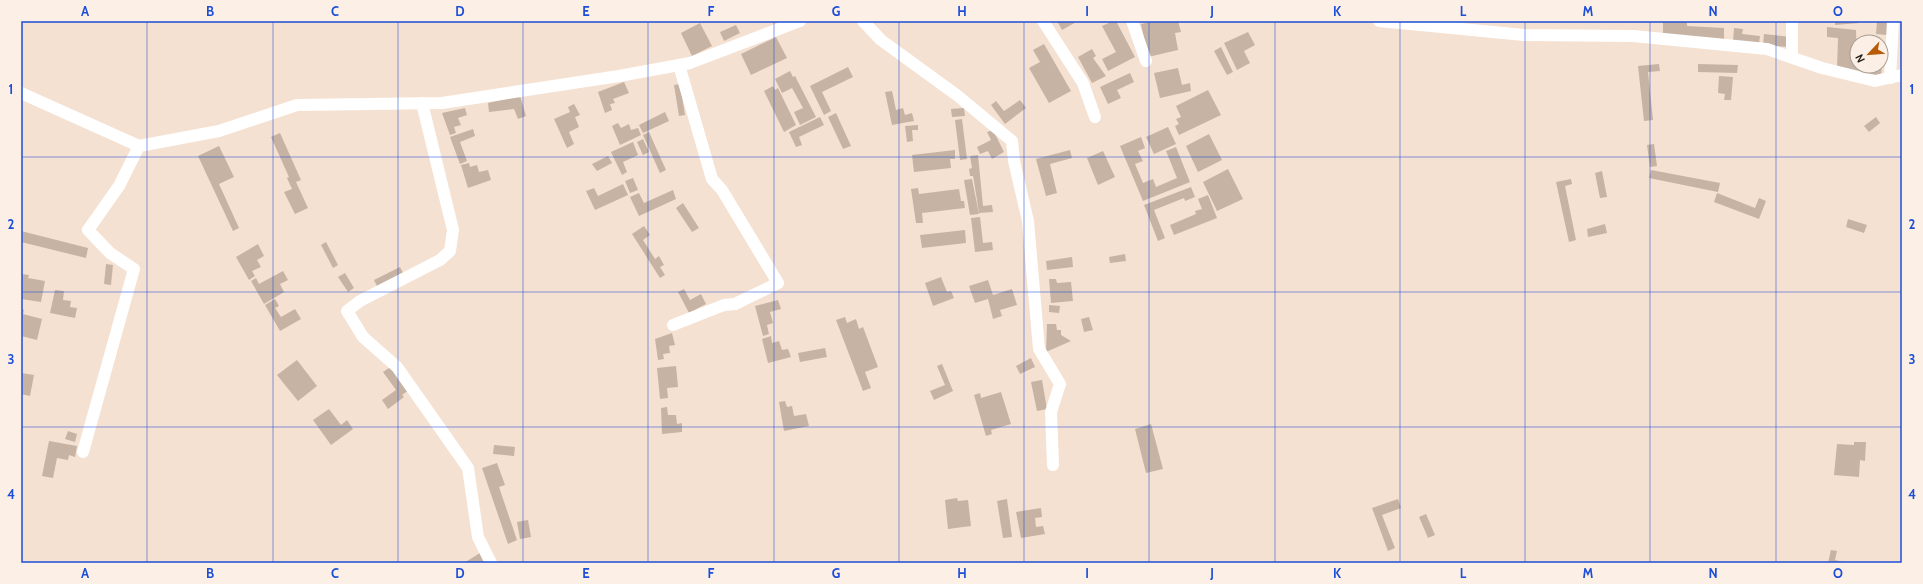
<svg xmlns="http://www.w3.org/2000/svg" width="1923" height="584" font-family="Cabin,sans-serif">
<rect width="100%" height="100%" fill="#f5e1d1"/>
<g fill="#c6b3a3">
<polygon points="1057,21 1078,21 1062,30"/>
<polygon points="1113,21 1116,21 1135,57 1108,71 1102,59 1116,52 1102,26"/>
<polygon points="1156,21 1178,21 1181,32 1175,33 1178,50 1148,57 1141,24"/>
<polygon points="1663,21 1687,21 1687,26 1724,28 1724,39 1663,37"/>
<polygon points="1835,21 1858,21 1859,23 1835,25"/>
<polygon points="1877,21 1887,21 1887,35 1876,34"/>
<polygon points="700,23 712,46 692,56 681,33"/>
<polygon points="736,25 740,33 724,41 720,32"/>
<polygon points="1827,27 1856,30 1857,66 1882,66 1881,76 1837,70 1838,38 1827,37"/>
<polygon points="1734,28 1743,29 1742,34 1760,36 1759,44 1733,41"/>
<polygon points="1248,32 1255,45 1244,51 1250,63 1237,70 1224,43"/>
<polygon points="1764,34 1790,37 1789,47 1763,45"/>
<polygon points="776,37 787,58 751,75 741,54"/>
<polygon points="1044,44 1071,91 1049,103 1029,68 1040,62 1033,50"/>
<polygon points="1221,47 1233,72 1227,75 1214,51"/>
<polygon points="1092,49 1096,56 1093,58 1106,76 1092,83 1078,57"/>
<polygon points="1659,64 1660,71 1648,72 1653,120 1644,121 1638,66"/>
<polygon points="1698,64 1738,65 1737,73 1698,72"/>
<polygon points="848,67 853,77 822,92 831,111 824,115 810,86"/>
<polygon points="1178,68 1182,85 1190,83 1191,91 1160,98 1154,73"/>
<polygon points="790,71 793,77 795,76 816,117 800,125 794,112 803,108 792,88 782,93 775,79"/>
<polygon points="1130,73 1134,82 1117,90 1121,98 1108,104 1100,87"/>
<polygon points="1719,76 1733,77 1731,100 1724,100 1725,94 1718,93"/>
<polygon points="624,82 629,93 613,99 615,103 610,104 612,110 605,113 598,92"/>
<polygon points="680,84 685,115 679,116 674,85"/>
<polygon points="773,86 775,90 778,88 796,125 784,132 764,91"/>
<polygon points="1208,90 1221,115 1179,135 1175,126 1179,124 1176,119 1181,117 1176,106"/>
<polygon points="892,91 896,110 903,108 905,115 912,113 914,121 892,125 885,92"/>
<polygon points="520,96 526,116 518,119 514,109 489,112 488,103"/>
<polygon points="1020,100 1026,108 1005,124 991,105 996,101 1004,111"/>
<polygon points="574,104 580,115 575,117 579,127 569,132 574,144 567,148 554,119 570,112 568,107"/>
<polygon points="465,108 467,115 458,118 461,125 454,127 456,133 450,135 442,113"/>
<polygon points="964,108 965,116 952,117 951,109"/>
<polygon points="665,112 669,121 643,133 639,125"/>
<polygon points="836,113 851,146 843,149 828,117"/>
<polygon points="820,117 824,125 799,137 802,145 796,147 789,132"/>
<polygon points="1876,117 1880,123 1869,132 1864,126"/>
<polygon points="962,119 967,159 960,160 955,120"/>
<polygon points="618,123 621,128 629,124 631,130 638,128 641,135 620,145 612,126"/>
<polygon points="918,125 918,130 912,130 913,141 907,142 905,126"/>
<polygon points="1168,127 1176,144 1154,154 1146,137"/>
<polygon points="473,129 475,136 460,142 467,161 460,164 450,137"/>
<polygon points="993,130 1004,152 992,159 988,151 980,154 977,147 991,140 987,132"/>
<polygon points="649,132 666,170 660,173 643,135"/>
<polygon points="280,133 301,180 296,182 308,208 295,214 284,192 292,189 287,178 289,177 271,137"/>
<polygon points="1209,134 1222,160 1198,172 1186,146"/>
<polygon points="1141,137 1145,148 1138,151 1143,161 1135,164 1143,183 1153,179 1156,187 1177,178 1166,151 1176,147 1190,182 1143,201 1120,146"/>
<polygon points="643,139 649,152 643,155 637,142"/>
<polygon points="633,142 638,155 623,162 627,172 622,175 611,152"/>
<polygon points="1654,144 1657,166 1650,167 1647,145"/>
<polygon points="219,146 234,177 219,184 239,228 233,231 198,156"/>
<polygon points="955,150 955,159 950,159 951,168 914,172 912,155"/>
<polygon points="1070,150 1072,158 1050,164 1057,193 1046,196 1036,159"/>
<polygon points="1103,151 1115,177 1098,185 1087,158"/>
<polygon points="978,155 983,206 992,205 993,212 979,213 974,181 973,176 970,176 969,169 972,168 970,156"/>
<polygon points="608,156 612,163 597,171 592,164"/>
<polygon points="469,163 470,167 477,165 479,172 488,170 491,180 468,188 461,165"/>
<polygon points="1228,169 1243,199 1217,211 1203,182"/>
<polygon points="1651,170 1720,183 1718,192 1649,178"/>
<polygon points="1602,171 1607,197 1600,198 1595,173"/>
<polygon points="633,178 638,190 630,193 625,181"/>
<polygon points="972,179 979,214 970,215 964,180"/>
<polygon points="1571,179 1572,184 1565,186 1576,240 1569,242 1556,182"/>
<polygon points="623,184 628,195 595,210 586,191 594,188 598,196"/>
<polygon points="1191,187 1195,197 1185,201 1184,198 1154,210 1165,238 1158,241 1144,205"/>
<polygon points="918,188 919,194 959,189 961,201 964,201 965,208 922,213 923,223 916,223 911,189"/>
<polygon points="673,190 676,199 639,216 630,197 639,193 644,203"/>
<polygon points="1717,193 1755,208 1759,198 1766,201 1759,219 1714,202"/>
<polygon points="1208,195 1217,218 1174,235 1170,225 1196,214 1195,211 1202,209 1198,199"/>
<polygon points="683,203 699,228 692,232 676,208"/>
<polygon points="980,217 983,243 992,242 993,250 975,252 971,218"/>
<polygon points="1848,219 1867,225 1864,233 1846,227"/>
<polygon points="1605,224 1607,233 1588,237 1587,229"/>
<polygon points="644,226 650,235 643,240 655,259 659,256 664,265 660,267 665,275 660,278 632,234"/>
<polygon points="965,230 966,243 922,248 920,235"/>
<polygon points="21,231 88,248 86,258 21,242"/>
<polygon points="326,242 338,265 333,268 321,245"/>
<polygon points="258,244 264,256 257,260 261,267 252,271 255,276 249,280 236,257"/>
<polygon points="1125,254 1126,261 1110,263 1109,257"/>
<polygon points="1072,257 1073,267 1047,270 1046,261"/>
<polygon points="106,264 113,265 111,285 104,284"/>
<polygon points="400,267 404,275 378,288 374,280"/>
<polygon points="283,271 288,280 280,284 284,292 264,304 251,281 256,278 259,284"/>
<polygon points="345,273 354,288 348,292 338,277"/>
<polygon points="21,274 29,275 28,278 45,281 41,302 21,299"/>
<polygon points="941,277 947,292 951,291 954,298 933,306 925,283"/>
<polygon points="1049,279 1056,279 1057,283 1071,282 1073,301 1051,303"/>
<polygon points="988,280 993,295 1012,289 1017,305 1000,310 1002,316 993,319 988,299 975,303 969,286"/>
<polygon points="684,289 690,300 701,294 706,304 689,313 678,292"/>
<polygon points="55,290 64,291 63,300 71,301 70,307 77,308 75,318 50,313"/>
<polygon points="275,299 279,306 275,308 281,317 295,309 301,319 280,331 265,305"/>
<polygon points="778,300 781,309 770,312 773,323 767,325 769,334 763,336 755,306"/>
<polygon points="1049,305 1060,306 1059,313 1049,312"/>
<polygon points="21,309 24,310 23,314 42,319 37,340 21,336"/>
<polygon points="845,317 847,323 856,319 859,329 863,327 878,367 865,372 871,388 863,391 836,320"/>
<polygon points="1089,317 1093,330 1084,332 1081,319"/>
<polygon points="1047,324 1056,324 1057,330 1061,330 1061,335 1071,341 1046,352"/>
<polygon points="672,333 675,345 669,346 670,353 663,354 664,359 658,360 655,339"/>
<polygon points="771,336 772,343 779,341 782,350 788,349 791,357 768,363 762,339"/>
<polygon points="825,348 827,357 800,362 798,353"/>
<polygon points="1031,358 1035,367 1020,374 1016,366"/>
<polygon points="297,360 317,386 298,401 277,375"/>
<polygon points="942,364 953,391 934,400 930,391 945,385 937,366"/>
<polygon points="392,366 409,390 402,395 404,397 388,409 382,400 396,390 383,372"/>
<polygon points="676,366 678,387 667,388 668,398 660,399 657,368"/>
<polygon points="21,373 34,375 30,396 21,394"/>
<polygon points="1042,380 1047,409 1037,411 1031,382"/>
<polygon points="1001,392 1011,424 991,430 992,434 986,436 974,395 980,393 981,398"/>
<polygon points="785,401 787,407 792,406 794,416 806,414 809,426 784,431 779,402"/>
<polygon points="667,407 668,415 676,415 677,424 682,423 682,432 662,434 661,408"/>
<polygon points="329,409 341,425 347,420 353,429 331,445 313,420"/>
<polygon points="1151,424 1163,469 1146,473 1135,429"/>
<polygon points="68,431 77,434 75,442 65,439"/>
<polygon points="49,441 77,446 75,457 69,455 68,460 57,458 53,478 42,476"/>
<polygon points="1854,442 1866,442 1865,461 1860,460 1859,477 1834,475 1837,444 1854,445"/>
<polygon points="494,445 515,447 514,456 493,454"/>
<polygon points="497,463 505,485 499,487 517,540 508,544 482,468"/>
<polygon points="957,498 958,501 968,500 971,526 948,529 945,500"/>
<polygon points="1007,499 1012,537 1003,538 997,501"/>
<polygon points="1398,499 1401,508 1382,515 1395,548 1388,551 1372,508"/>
<polygon points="1041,508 1042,517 1035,518 1036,527 1043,526 1045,534 1021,538 1016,512"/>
<polygon points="1426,514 1435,535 1428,538 1419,517"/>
<polygon points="528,520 531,537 520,539 517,522"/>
<polygon points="1831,550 1837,551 1835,560 1848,563 1828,563"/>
<polygon points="480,553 486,563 464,563"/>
</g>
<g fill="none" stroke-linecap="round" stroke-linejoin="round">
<g stroke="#fff" stroke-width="12">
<polyline points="863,21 881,40 958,96 1012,141 1014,161 1028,221 1039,349 1060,384 1051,412 1053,465"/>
<polyline points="1043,21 1083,83 1095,117"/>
<polyline points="1132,21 1146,61"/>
<polyline points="1379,21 1524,35 1633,36 1767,49 1822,68 1875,81 1902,75"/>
<polyline points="1792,57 1792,21"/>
<polyline points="1890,78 1893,21"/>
<polyline points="21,93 139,146 219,131 297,105 442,103 619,76 690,63 800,21"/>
<polyline points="422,103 453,230 450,251 440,260 360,301 347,311 363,337 397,367 468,468 478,537 491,563"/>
<polyline points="673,325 724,305 735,304 778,283 722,190 712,179 679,65"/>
<polyline points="83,452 134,269 110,253 88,230 119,186 139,146"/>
</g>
</g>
<path fill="none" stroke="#1d4ed8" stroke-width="1" stroke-opacity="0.55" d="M147,21V563M273,21V563M398,21V563M523,21V563M648,21V563M774,21V563M899,21V563M1024,21V563M1149,21V563M1275,21V563M1400,21V563M1525,21V563M1650,21V563M1776,21V563M21,157H1902M21,292H1902M21,427H1902"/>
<rect width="1923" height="584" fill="none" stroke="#fcf0e6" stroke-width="44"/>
<g transform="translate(1869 54) rotate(244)"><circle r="19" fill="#fcf0e6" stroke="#a79d95"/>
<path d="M0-3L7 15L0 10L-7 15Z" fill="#b85b07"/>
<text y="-6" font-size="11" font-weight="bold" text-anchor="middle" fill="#28211b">N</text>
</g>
<rect x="22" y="22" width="1879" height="540" fill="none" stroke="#1d4ed8" stroke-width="1.5"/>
<g font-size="13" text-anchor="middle" font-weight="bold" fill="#1d4ed8">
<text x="85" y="16">A</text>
<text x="210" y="16">B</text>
<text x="335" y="16">C</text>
<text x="460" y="16">D</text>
<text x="586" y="16">E</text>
<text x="711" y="16">F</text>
<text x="836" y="16">G</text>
<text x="962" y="16">H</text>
<text x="1087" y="16">I</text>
<text x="1212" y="16">J</text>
<text x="1337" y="16">K</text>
<text x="1463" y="16">L</text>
<text x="1588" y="16">M</text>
<text x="1713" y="16">N</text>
<text x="1838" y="16">O</text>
<text x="11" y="94">1</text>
<text x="1912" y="94">1</text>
<text x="11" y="229">2</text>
<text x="1912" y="229">2</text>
<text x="11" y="364">3</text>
<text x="1912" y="364">3</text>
<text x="11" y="499">4</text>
<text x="1912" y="499">4</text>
<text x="85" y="578">A</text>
<text x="210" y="578">B</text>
<text x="335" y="578">C</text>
<text x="460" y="578">D</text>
<text x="586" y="578">E</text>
<text x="711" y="578">F</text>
<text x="836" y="578">G</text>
<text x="962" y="578">H</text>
<text x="1087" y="578">I</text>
<text x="1212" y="578">J</text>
<text x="1337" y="578">K</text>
<text x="1463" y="578">L</text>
<text x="1588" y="578">M</text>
<text x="1713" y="578">N</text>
<text x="1838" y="578">O</text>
</g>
</svg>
